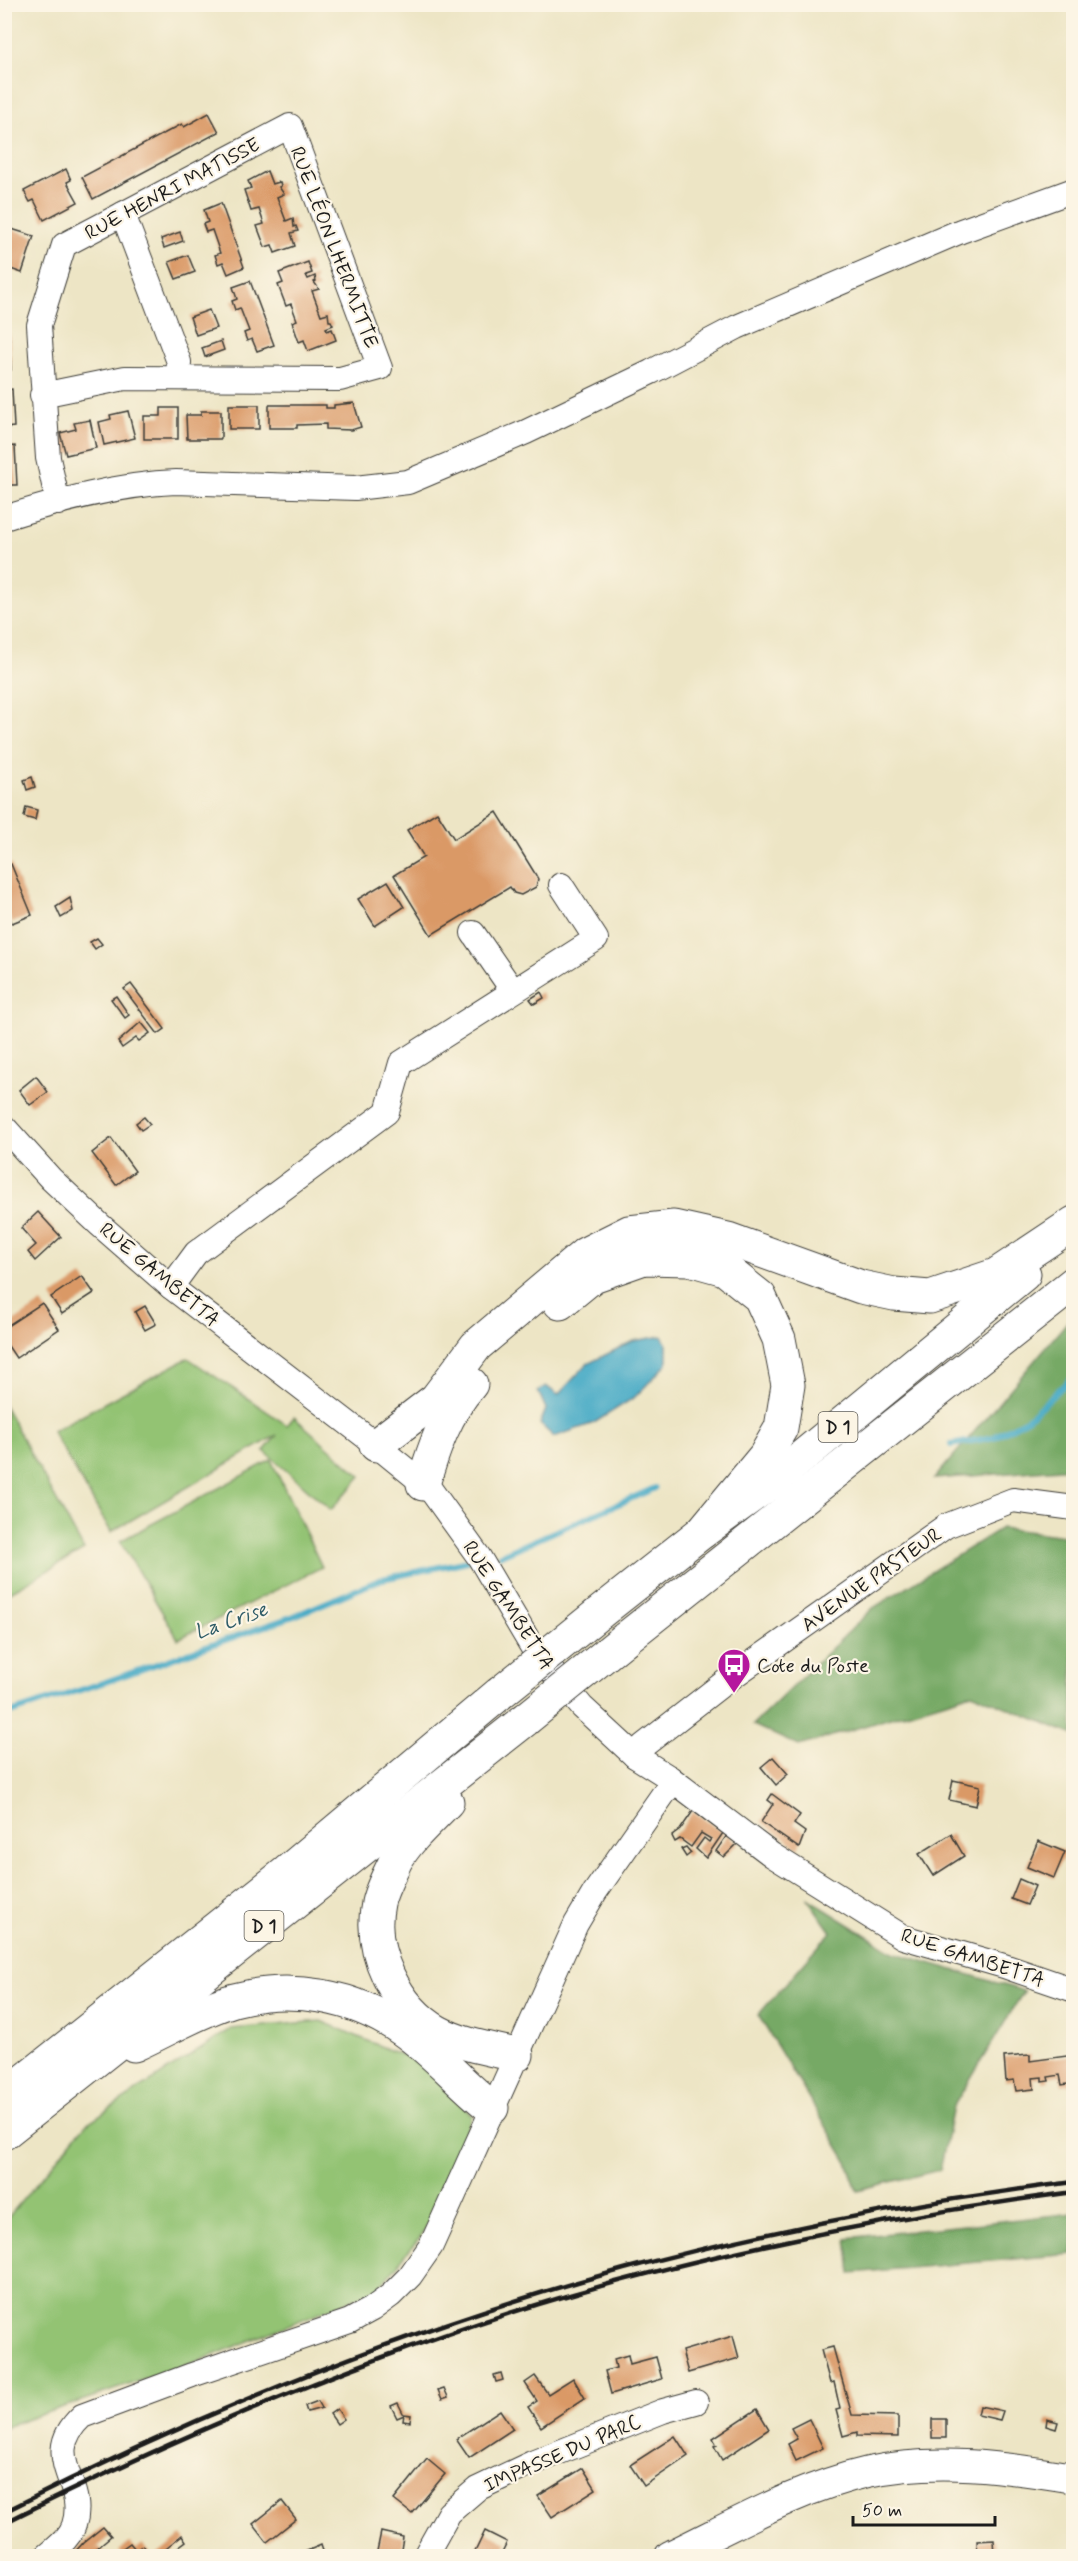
<svg xmlns="http://www.w3.org/2000/svg" width="1078" height="2561" font-family="Mynerve,sans-serif">
<rect width="100%" height="100%" fill="#fcf5e5"/>
<filter id="ink" filterUnits="userSpaceOnUse"><feTurbulence type="fractalNoise" baseFrequency=".0167" numOctaves="2"/><feDisplacementMap in="SourceGraphic" scale="12" xChannelSelector="R" yChannelSelector="G"/><feConvolveMatrix kernelMatrix="1 2 1 2 8 2 1 2 1" color-interpolation-filters="sRGB"/></filter>
<filter id="wash" filterUnits="userSpaceOnUse"><feTurbulence type="fractalNoise" baseFrequency=".008" numOctaves="4" result="noise"/><feDisplacementMap in="SourceGraphic" scale="24" xChannelSelector="R" yChannelSelector="G"/><feGaussianBlur stdDeviation="1.35" result="paint"/><feColorMatrix in="noise" values="0 0 0 0 0 0 0 0 0 0 0 0 0 0 0 0 0 1.4 0 .05"/><feComposite in="paint" operator="in"/></filter>
<g filter="url(#wash)">
<rect width="100%" height="100%" fill="#ede5c5"/>
<g fill="#93c373" stroke="#587048" stroke-width="1.5">
<polygon points="188,1358 287,1425 294,1417 361,1476 331,1510 264,1451 277,1435 111,1532 52,1431"/>
<polygon points="5,1407 84,1550 5,1595 4,1595"/>
<polygon points="271,1460 322,1567 178,1639 120,1541"/>
<polygon points="321,2021 425,2065 472,2116 424,2232 378,2289 204,2359 5,2427 5,2221 86,2124 231,2029"/>
</g>
<g fill="#76a965" stroke="#496240" stroke-width="1.5">
<polygon points="1073,1315 1073,1468 934,1479"/>
<polygon points="1001,1528 1073,1537 1073,1735 972,1693 799,1746 753,1725 873,1608"/>
<polygon points="807,1898 893,1952 1024,1991 953,2107 940,2170 857,2190 846,2159 758,2015 831,1932"/>
<polygon points="1073,2213 1073,2254 851,2273 847,2238"/>
</g>
<polygon fill="#47aac6" stroke="#326371" stroke-width="1.5" points="662,1336 667,1345 667,1364 635,1397 594,1423 554,1437 540,1424 546,1409 538,1391 546,1386 558,1395 587,1364 633,1341"/>
<g fill="none" stroke-linecap="round" stroke-linejoin="round">
<g stroke="#47aac6" stroke-width="6">
<polyline points="951,1445 994,1437 1026,1420 1074,1376"/>
<polyline points="501,1555 655,1488"/>
<polyline points="4,1715 108,1681 294,1616 382,1579 468,1561"/>
</g>
</g>
<g id="blocks">
<g fill="#da9966">
<polygon points="209,113 219,132 93,199 82,177 182,124 184,127"/>
<polygon points="66,169 71,180 67,182 78,202 44,220 34,200 30,202 24,191"/>
<polygon points="267,171 272,184 280,182 281,186 279,187 284,194 277,197 286,221 293,218 294,227 296,226 298,231 291,233 295,246 275,253 272,245 265,247 257,226 264,224 259,209 251,211 244,190 251,188 248,181"/>
<polygon points="221,203 244,267 228,274 223,262 218,264 215,255 220,253 212,230 206,232 203,224 208,222 204,210"/>
<polygon points="5,227 34,236 22,273 5,267"/>
<polygon points="180,232 183,241 164,248 161,239"/>
<polygon points="188,255 195,272 176,279 169,262"/>
<polygon points="308,262 312,273 306,275 308,279 315,276 316,281 314,282 319,289 312,291 321,315 328,313 329,321 331,321 333,325 326,328 327,331 332,329 336,340 308,351 304,340 299,342 292,322 297,320 291,304 286,306 278,285 283,283 279,273"/>
<polygon points="250,281 274,345 257,351 252,339 247,341 244,333 249,331 240,308 235,310 232,301 237,299 233,287"/>
<polygon points="209,310 216,328 196,335 190,317"/>
<polygon points="4,332 9,332 11,370 4,371"/>
<polygon points="221,341 224,350 205,357 202,348"/>
<polygon points="12,389 14,427 4,428 4,390"/>
<polygon points="354,403 361,427 351,430 326,429 326,424 297,425 297,428 269,428 269,405 326,405 326,408 334,408 334,405"/>
<rect x="229" y="405" width="30" height="24"/>
<polygon points="161,408 178,408 178,439 144,439 144,416 161,416"/>
<polygon points="128,411 135,438 104,445 99,422 111,419 110,415"/>
<polygon points="201,411 221,411 221,439 187,439 186,415 201,415"/>
<polygon points="90,420 96,448 66,455 60,433 76,429 74,423"/>
<polygon points="15,446 17,485 4,485 4,447"/>
<polygon points="32,777 35,787 27,790 24,780"/>
<polygon points="26,807 37,810 35,820 24,817"/>
<polygon points="437,812 454,839 497,812 534,872 538,879 536,887 521,895 514,893 510,887 431,935 394,875 424,857 407,830"/>
<polygon points="11,864 32,915 12,923 5,907 5,867"/>
<polygon points="388,881 404,907 375,926 358,899"/>
<polygon points="70,898 73,911 61,918 56,907"/>
<polygon points="97,938 102,944 95,949 90,942"/>
<polygon points="131,984 165,1029 158,1034 124,989"/>
<polygon points="541,992 544,998 534,1004 530,999"/>
<polygon points="116,996 129,1015 125,1018 111,999"/>
<polygon points="141,1022 150,1033 139,1041 136,1038 122,1048 118,1042"/>
<polygon points="36,1076 48,1092 30,1105 19,1090"/>
<polygon points="144,1117 150,1124 141,1130 136,1123"/>
<polygon points="111,1138 135,1171 116,1185 92,1153"/>
<polygon points="38,1212 61,1237 35,1261 28,1252 36,1245 21,1228"/>
<polygon points="82,1276 94,1293 62,1314 51,1297"/>
<polygon points="42,1303 59,1329 16,1358 4,1340 4,1328"/>
<polygon points="145,1306 156,1324 145,1330 135,1312"/>
<polygon points="773,1757 788,1774 776,1785 761,1767"/>
<polygon points="953,1780 980,1786 976,1806 949,1800"/>
<polygon points="772,1794 800,1815 794,1824 805,1832 799,1848 761,1822 773,1804 768,1800"/>
<polygon points="693,1811 723,1833 706,1858 696,1849 704,1838 709,1842 711,1839 701,1833 691,1847 680,1839 675,1842 672,1836 680,1830"/>
<polygon points="951,1834 964,1856 933,1876 919,1854"/>
<polygon points="727,1835 738,1843 724,1857 716,1851"/>
<polygon points="1038,1841 1065,1852 1054,1878 1027,1867"/>
<polygon points="686,1847 691,1853 686,1857 681,1849"/>
<polygon points="1019,1879 1035,1886 1027,1905 1011,1899"/>
<polygon points="1030,2055 1030,2061 1074,2055 1074,2083 1062,2085 1060,2075 1048,2077 1049,2081 1042,2082 1042,2077 1033,2078 1034,2089 1016,2091 1014,2080 1006,2081 1004,2057"/>
<polygon points="733,2336 739,2358 688,2373 682,2351"/>
<polygon points="833,2347 852,2415 898,2416 898,2437 857,2436 857,2432 843,2436 836,2410 840,2409 834,2382 830,2383 821,2350"/>
<polygon points="628,2355 630,2364 656,2357 662,2379 611,2394 605,2371 616,2368 614,2359"/>
<polygon points="501,2373 503,2380 496,2382 494,2375"/>
<polygon points="535,2376 548,2394 573,2378 585,2398 541,2427 528,2407 537,2401 525,2383"/>
<polygon points="444,2388 448,2397 442,2399 438,2390"/>
<polygon points="318,2401 322,2408 307,2412 305,2406"/>
<polygon points="398,2403 404,2415 397,2418 391,2406"/>
<polygon points="980,2406 1003,2411 1000,2420 978,2415"/>
<polygon points="337,2409 344,2419 337,2424 330,2414"/>
<polygon points="757,2409 769,2429 722,2460 714,2446 717,2445 713,2438"/>
<polygon points="500,2410 513,2429 469,2458 456,2439"/>
<polygon points="404,2414 411,2415 410,2422 403,2421"/>
<polygon points="809,2419 823,2448 796,2461 788,2444 797,2439 791,2428"/>
<rect x="932" y="2419" width="14" height="19"/>
<polygon points="1047,2419 1058,2422 1056,2429 1046,2426"/>
<polygon points="675,2436 688,2456 644,2486 630,2465"/>
<polygon points="427,2459 445,2474 412,2514 394,2500"/>
<polygon points="583,2468 596,2489 552,2517 538,2496"/>
<polygon points="282,2501 296,2519 267,2542 253,2524"/>
<polygon points="103,2527 111,2536 94,2550 99,2547 108,2556 78,2556 74,2553 83,2543"/>
<polygon points="485,2531 507,2542 500,2556 473,2556"/>
<polygon points="381,2532 403,2537 400,2556 376,2556"/>
<polygon points="182,2535 186,2541 166,2556 156,2556"/>
<polygon points="994,2540 995,2554 978,2555 977,2541"/>
<polygon points="130,2543 136,2550 143,2545 151,2556 123,2556 119,2551"/>
<polygon points="321,2545 323,2551 310,2556 295,2556"/>
</g>
</g>
</g>
<g filter="url(#ink)">
<use href="#blocks" fill-opacity="0" stroke="#3b3a35" stroke-width="1.5"/>
<g fill="none" stroke-linecap="round" stroke-linejoin="round">
<g stroke="#3b3a35" stroke-width="26">
<g id="minor">
<polyline points="123,214 179,362 178,378"/>
<polyline points="42,395 125,378 340,379 380,368 290,126 64,245 39,325 48,458 58,503"/>
<path d="M4,518C58,501 120,484 176,482L355,488L408,482L526,432L651,372L737,327L961,231L1074,190"/>
<polyline points="473,933 513,991"/>
<polyline points="4,1127 51,1179 100,1225 171,1287 366,1437 430,1489 479,1557 534,1650 582,1707 635,1756 670,1778 772,1855 903,1937 1004,1966 1074,1990"/>
<polyline points="171,1287 196,1253 387,1112 401,1063 596,939 561,885"/>
<polyline points="635,1756 643,1746 725,1682 946,1526 1013,1500 1074,1508"/>
<path d="M47,2556C57,2547 70,2538 74,2525C88,2483 38,2457 82,2416L192,2375L350,2321L372,2309L391,2295L410,2276L431,2246L576,1924L595,1892L667,1789L670,1778"/>
<polyline points="425,2556 449,2513 477,2489 532,2463 663,2411 696,2402"/>
</g>
</g>
<g stroke="#3b3a35" stroke-width="32">
<path id="major" d="M670,2556C734,2525 798,2488 868,2472C936,2457 1006,2467 1074,2478"/>
</g>
<g stroke="#3b3a35" stroke-width="35">
<g id="highway">
<polyline points="560,1303 593,1276 644,1258 689,1259 725,1269 760,1297 779,1339 788,1385 781,1428 765,1456 702,1532"/>
<polyline points="376,1445 436,1399 476,1346 585,1254 629,1232 674,1227 728,1239 861,1287 894,1294 930,1297 996,1275 1074,1223"/>
<path d="M423,1484C434,1448 446,1412 471,1384"/>
<polyline points="598,1614 702,1532 774,1480 1024,1274"/>
<polyline points="625,1639 1074,1283"/>
<path d="M447,1802C430,1820 409,1838 396,1860C390,1873 381,1889 378,1903C368,1951 396,2008 438,2032C462,2045 490,2049 517,2055"/>
<path d="M134,2045C167,2030 200,2010 234,2000C292,1984 355,1996 403,2030C436,2053 461,2084 492,2108"/>
<polyline points="4,2097 287,1872 499,1694"/>
<polyline points="4,2133 525,1720"/>
</g>
</g>
<use href="#minor" stroke="#fff" stroke-width="24"/>
<use href="#major" stroke="#fff" stroke-width="30"/>
<use href="#highway" stroke="#fff" stroke-width="33"/>
<g stroke="#1c1c1c" stroke-width="4.5">
<path d="M4,2512C203,2411 410,2327 624,2269C772,2229 922,2201 1074,2182"/>
<path d="M4,2523C168,2441 336,2369 510,2313C694,2255 883,2217 1074,2192"/>
</g>
<g stroke="#3b3a35" stroke-width="35" stroke-linecap="butt">
<g id="highway-bridge">
<polyline points="499,1694 598,1614"/>
<polyline points="525,1720 625,1639"/>
</g>
</g>
<use href="#highway-bridge" stroke="#fff" stroke-width="33"/>
</g>
</g>
<defs>
<g id="bus-pin" transform="scale(1.725)"><path d="M0 17L-7.5 6A9.5 9.5 0 1 1 7.5 6Z" fill="#b5179e" stroke="#fcf5e5"/><path d="M-5-6H5V4H4V6H2V4H-2V6H-4V4H-5ZM-3.5-4V0h7V-4ZM-3.5 1.2v1.5H-2V1.2ZM2 1.2v1.5H3.5V1.2Z" fill="#fff"/></g>
</defs>
<g fill-rule="evenodd">
<use href="#bus-pin" x="734" y="1665"/>
</g>
<g text-anchor="middle" stroke-width="4.5" stroke-linejoin="round" paint-order="stroke">
<g fill="#fcf5e5" stroke="#5f5d58" stroke-width="1.5">
<rect x="818.5" y="1412" width="39" height="30" rx="4.5"/>
<rect x="244.5" y="1911" width="39" height="30" rx="4.5"/>
</g>
<g font-size="18" font-weight="bold" fill="#1c1c1c">
<text x="838" y="1433">D 1</text>
<text x="264" y="1932">D 1</text>
</g>
<g font-size="20" fill="#1c1c1c" stroke="#fcf5e5">
<text transform="translate(172 188) rotate(-28)" y="7">RUE HENRI MATISSE</text>
<text transform="translate(335 247) rotate(69)" y="7">RUE LÉON LHERMITTE</text>
<text transform="translate(160 1274) rotate(40)" y="7">RUE GAMBETTA</text>
<text transform="translate(871 1579) rotate(-35)" y="7">AVENUE PASTEUR</text>
<text transform="translate(509 1605) rotate(57)" y="7">RUE GAMBETTA</text>
<text transform="translate(973 1957) rotate(18)" y="7">RUE GAMBETTA</text>
<text transform="translate(562 2453) rotate(-23)" y="7">IMPASSE DU PARC</text>
</g>
<g font-size="20" fill="#1c1c1c" stroke="#fcf5e5" text-anchor="start">
<text x="757" y="1672">Cote du Poste</text>
</g>
<g font-size="21" font-style="italic" fill="#2f5c68" stroke="#fcf5e5">
<text transform="translate(231 1620) rotate(-19)" y="7">La Crise</text>
</g>
</g>
<rect width="1078" height="2561" fill="none" stroke="#fcf5e5" stroke-width="24"/>
<path d="M853 2516v9h142v-9" fill="none" stroke="#1c1c1c" stroke-width="3"/>
<text x="862" y="2516" font-size="18" fill="#1c1c1c" stroke="#fcf5e5" stroke-width="4.5" paint-order="stroke">50 m</text>
</svg>
